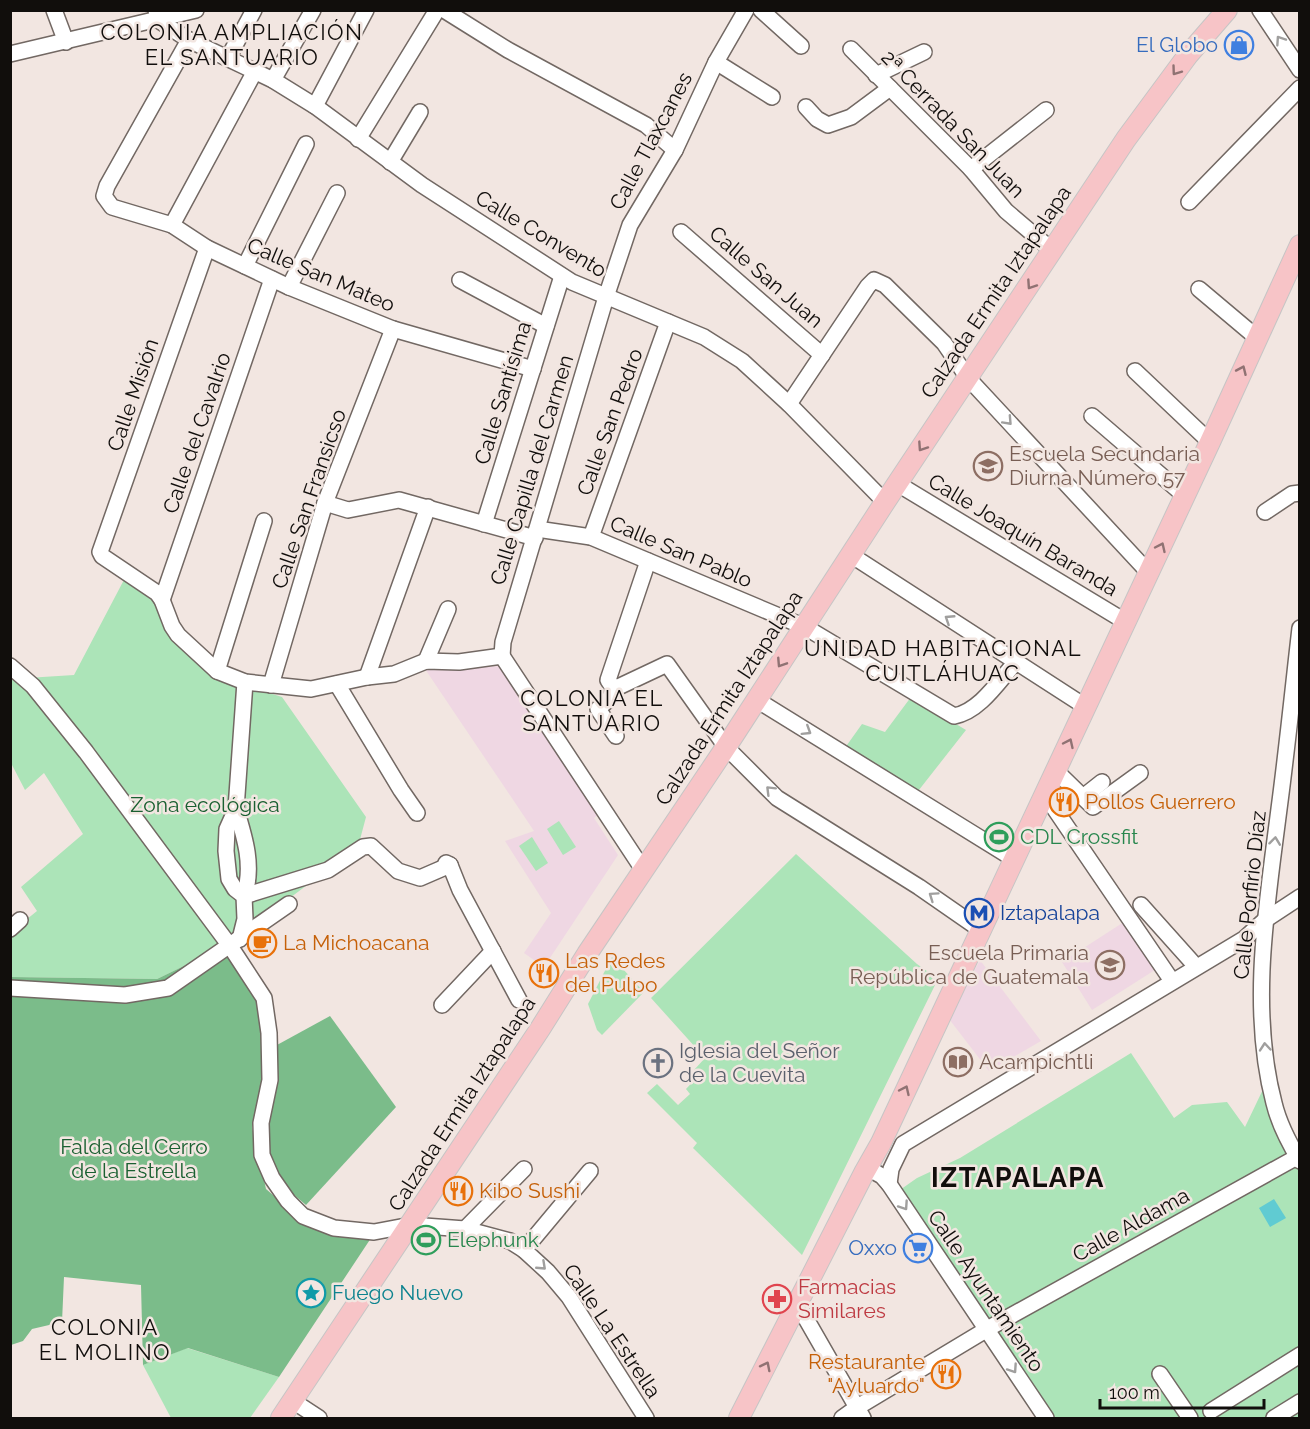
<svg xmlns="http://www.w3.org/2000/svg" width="1310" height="1429" font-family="Raleway,sans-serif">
<rect width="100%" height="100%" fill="#f2e6e1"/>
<g fill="#efd7e3">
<polygon points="504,666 600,813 594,818 618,855 544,967 524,953 551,913 505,841 534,831 425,669"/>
<polygon points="1127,920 1158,968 1092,1010 1062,962"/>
<polygon points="980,960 1041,1041 989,1071 949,1019"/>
</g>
<g fill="#ace4b8">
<polygon points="126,576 153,595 212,675 282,697 366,817 358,847 227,945 157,979 11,977 11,932 37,911 21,887 83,834 44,773 25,790 11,763 11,679 74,675"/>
<polygon points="911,697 966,730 915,795 842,752 862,724 885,732"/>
<polygon points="559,821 576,847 563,855 547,829"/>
<polygon points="532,837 548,863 536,871 519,846"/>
<polygon points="796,854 917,964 938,979 802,1255 693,1148 697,1143 647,1093 657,1084 678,1105 690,1094 686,1089 699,1075 694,1070 705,1058 651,998"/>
<polygon points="612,957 644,992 602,1035 597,1030 588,1004"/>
<polygon points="1131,1053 1174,1118 1192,1105 1227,1102 1245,1127 1267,1081 1299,1166 1299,1418 1050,1418 897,1192 917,1178 960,1158"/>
<polygon points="187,1348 279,1377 250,1418 171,1418 143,1365"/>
</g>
<g fill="#7bbc8a">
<polygon points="227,945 260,992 267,1076 252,1127 266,1189 302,1220 375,1232 279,1377 188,1348 143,1365 141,1285 64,1277 62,1322 32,1329 23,1341 11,1345 11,977 157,979"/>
<polygon points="330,1016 396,1107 306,1205 287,1189 274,1168 266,1133 277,1045"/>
</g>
<polygon fill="#60cbd2" points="1274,1199 1286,1218 1270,1227 1259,1208"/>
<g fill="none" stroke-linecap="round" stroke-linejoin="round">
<g stroke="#726863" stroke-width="18">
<g id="minor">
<polyline points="54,10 66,42"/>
<polyline points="156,10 158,20 189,40 273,80 315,106 422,185 572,282 704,337 742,361 789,404 885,502"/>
<polyline points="444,10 508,50 646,125 675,150"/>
<polyline points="761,10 801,46"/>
<polyline points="1260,10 1300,70"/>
<polyline points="189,40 107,186 104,196 112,207 172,225 207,248 289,287 393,329 533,369"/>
<polyline points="851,49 971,169 1006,211 1053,251"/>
<polyline points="10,54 196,10"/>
<polyline points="228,58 254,10"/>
<polyline points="716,62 772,97"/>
<polyline points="876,75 924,52"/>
<polyline points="273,80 313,10"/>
<polyline points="315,106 366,10"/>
<polyline points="806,107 817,119 828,125 851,117 890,88"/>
<polyline points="358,139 437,10"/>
<polyline points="390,162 420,112"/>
<polyline points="971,169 1046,110"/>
<polyline points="1189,202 1300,88"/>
<polyline points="172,225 255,71"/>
<polyline points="681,232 822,355"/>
<polyline points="207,248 100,552 102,556 157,593 162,600 172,626 178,635 217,671 245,682 311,689 367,677 394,674 426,661 459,662 502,656"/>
<polyline points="245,266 306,144"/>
<polyline points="460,280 546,326"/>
<polyline points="289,287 337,193"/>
<polyline points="1199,289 1256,337"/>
<polyline points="1135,371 1210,442"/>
<polyline points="789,404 868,286 874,280 885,285 944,343 968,378 1149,573"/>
<polyline points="1092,416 1185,496"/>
<polyline points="898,484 1126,622"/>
<polyline points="325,503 348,510 399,500 535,538"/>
<polyline points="1265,512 1292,494 1300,493"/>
<polyline points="484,524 562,276"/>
<path d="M537,529L591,537L805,627L954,716C979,712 999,681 1015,663"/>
<polyline points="591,537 668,322"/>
<polyline points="851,555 1086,707"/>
<polyline points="162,600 272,279"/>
<path d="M1300,628C1293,689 1287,749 1279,809C1267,904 1249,1008 1274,1103C1279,1124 1289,1143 1300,1161"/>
<polyline points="502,656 503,642 606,297 630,225 675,150 716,62 746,10"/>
<polyline points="502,656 644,871"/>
<polyline points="426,661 448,609"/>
<polyline points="10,666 33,686 86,752 230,946 264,998 269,1033 270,1080 261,1123 262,1155 272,1178 288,1201 303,1216 334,1228 374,1232 411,1225 465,1229 510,1241 524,1250 548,1272 569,1297 646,1418"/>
<polyline points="217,671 264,521"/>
<polyline points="367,677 428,507"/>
<polyline points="337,684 401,790 417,813"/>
<polyline points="271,685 325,503 393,329"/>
<polyline points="614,689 608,680 648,561"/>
<polyline points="757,700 1014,859"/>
<polyline points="616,736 598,709 609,699 614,689 667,664 726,747 777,798 919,887 981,930"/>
<polyline points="1056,771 1093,807 1140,773"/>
<polyline points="1083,797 1102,782"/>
<polyline points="1052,805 1172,981"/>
<path d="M236,809C245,838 254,867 244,896"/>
<polyline points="446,863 450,865 460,890 519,1000"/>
<polyline points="244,896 328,870 363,847 371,846 398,871 420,878 450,865"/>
<polyline points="1141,905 1192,962"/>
<polyline points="10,929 20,920"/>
<polyline points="240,939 245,919 244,896 235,889 229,879 226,851 227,829 236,809 245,682"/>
<polyline points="10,988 125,995 168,988 289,904"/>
<polyline points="442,1005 493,951"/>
<polyline points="864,1173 871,1170 882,1176 889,1184 1046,1418"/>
<polyline points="889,1184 891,1169 903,1144 1244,939 1265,920 1300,897"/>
<polyline points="465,1229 524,1169"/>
<polyline points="524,1250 590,1171"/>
<polyline points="797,1303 863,1418"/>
<polyline points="1160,1374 1190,1418"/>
<polyline points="293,1401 319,1418"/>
<polyline points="1211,1411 1300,1355"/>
<polyline points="842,1418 856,1408 989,1328 1297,1157"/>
<polyline points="1274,1418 1300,1402"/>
</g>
</g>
<g stroke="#c6c5c5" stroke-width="22">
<g id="major">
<polyline points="281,1418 540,1029 587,954 726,747 885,502 1126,139 1188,55 1227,10"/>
<polyline points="739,1418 864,1173 881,1143 1210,442 1300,245"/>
</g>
</g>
<use href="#minor" stroke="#fff" stroke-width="15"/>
<use href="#major" stroke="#f7c4c7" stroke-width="20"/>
</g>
<defs><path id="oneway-chevron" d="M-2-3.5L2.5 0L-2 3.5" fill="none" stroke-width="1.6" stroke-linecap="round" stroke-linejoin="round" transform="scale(1.5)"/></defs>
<g stroke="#a09f9e">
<use href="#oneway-chevron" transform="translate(1280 40) rotate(-124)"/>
<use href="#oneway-chevron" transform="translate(1008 421) rotate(47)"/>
<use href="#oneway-chevron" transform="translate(949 619) rotate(-147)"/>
<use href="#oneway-chevron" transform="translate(807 731) rotate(32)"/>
<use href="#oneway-chevron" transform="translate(770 790) rotate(-135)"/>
<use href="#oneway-chevron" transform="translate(1275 841) rotate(-83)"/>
<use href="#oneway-chevron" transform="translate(933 896) rotate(-145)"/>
<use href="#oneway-chevron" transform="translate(1265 1047) rotate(-95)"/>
<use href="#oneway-chevron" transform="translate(904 1206) rotate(56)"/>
<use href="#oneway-chevron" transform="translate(542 1266) rotate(43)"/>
<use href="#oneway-chevron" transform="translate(1013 1369) rotate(56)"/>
</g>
<g stroke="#907273">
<use href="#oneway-chevron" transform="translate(1176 71) rotate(126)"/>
<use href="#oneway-chevron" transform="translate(1031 285) rotate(124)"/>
<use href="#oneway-chevron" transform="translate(1242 370) rotate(-66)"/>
<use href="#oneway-chevron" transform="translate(922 447) rotate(124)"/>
<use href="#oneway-chevron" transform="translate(1161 547) rotate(-65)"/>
<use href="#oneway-chevron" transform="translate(781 663) rotate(123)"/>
<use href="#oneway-chevron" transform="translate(1069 743) rotate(-65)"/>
<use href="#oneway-chevron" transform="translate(905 1090) rotate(-65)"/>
<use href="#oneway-chevron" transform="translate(766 1366) rotate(-63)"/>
</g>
<defs>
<g id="shop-ring" transform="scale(1.5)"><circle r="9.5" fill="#f2e6e1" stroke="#3f7fe0" stroke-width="1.5"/><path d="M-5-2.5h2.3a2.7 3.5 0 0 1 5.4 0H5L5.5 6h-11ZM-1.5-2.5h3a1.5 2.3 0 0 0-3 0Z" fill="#3f7fe0"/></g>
<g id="school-ring" transform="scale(1.5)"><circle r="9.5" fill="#f2e6e1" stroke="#8d6e63" stroke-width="1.5"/><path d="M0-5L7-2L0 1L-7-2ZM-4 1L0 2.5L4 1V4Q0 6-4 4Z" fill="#8d6e63"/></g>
<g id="restaurant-ring" transform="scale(1.5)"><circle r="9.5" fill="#f2e6e1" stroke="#e8710a" stroke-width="1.5"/><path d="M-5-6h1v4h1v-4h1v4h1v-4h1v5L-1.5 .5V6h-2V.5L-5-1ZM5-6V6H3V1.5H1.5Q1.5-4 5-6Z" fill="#e8710a"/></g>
<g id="stadium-ring" transform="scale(1.5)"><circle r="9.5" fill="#f2e6e1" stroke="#2e9e5b" stroke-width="1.5"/><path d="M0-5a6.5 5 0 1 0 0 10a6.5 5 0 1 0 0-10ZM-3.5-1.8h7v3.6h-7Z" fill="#2e9e5b"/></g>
<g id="metro-ring" transform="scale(1.5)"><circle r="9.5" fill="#f2e6e1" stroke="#1a4fb4" stroke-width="1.5"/><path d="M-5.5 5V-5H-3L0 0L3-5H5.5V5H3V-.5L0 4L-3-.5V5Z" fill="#1a4fb4"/></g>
<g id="cafe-ring" transform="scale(1.5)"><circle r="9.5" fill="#f2e6e1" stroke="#e8710a" stroke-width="1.5"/><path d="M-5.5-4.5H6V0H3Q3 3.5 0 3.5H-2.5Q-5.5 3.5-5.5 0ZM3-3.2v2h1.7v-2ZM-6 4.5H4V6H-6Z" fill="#e8710a"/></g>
<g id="library-ring" transform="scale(1.5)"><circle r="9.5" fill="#f2e6e1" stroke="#8d6e63" stroke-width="1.5"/><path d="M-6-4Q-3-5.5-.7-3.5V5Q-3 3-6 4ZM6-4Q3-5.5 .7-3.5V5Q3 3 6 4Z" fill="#8d6e63"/></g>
<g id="church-ring" transform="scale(1.5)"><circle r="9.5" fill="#f2e6e1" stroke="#6b7280" stroke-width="1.5"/><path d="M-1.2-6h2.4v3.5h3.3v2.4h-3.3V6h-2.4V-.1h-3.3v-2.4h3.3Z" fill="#6b7280"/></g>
<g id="supermarket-ring" transform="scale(1.5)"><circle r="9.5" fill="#f2e6e1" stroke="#3f7fe0" stroke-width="1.5"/><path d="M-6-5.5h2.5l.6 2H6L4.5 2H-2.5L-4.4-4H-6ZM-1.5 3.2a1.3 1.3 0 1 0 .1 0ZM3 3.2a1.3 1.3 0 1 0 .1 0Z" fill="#3f7fe0"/></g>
<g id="sight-ring" transform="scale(1.5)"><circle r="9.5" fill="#f2e6e1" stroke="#0f9aa8" stroke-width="1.5"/><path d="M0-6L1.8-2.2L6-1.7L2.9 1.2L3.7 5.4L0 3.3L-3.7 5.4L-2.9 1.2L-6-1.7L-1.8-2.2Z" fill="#0f9aa8"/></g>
<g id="pharmacy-ring" transform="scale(1.5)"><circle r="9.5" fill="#f2e6e1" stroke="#e0444e" stroke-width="1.5"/><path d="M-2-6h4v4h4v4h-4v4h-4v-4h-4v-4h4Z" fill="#e0444e"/></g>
</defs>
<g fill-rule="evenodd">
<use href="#shop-ring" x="1239" y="45"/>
<use href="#school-ring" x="988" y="466"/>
<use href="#restaurant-ring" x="1064" y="802"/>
<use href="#stadium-ring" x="999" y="837"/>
<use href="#metro-ring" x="979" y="913"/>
<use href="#cafe-ring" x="262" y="943"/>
<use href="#school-ring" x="1110" y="965"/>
<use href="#restaurant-ring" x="544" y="973"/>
<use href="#library-ring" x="958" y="1062"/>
<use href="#church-ring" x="658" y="1063"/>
<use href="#restaurant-ring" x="458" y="1191"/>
<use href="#stadium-ring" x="426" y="1240"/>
<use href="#supermarket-ring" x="918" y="1248"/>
<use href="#sight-ring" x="311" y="1293"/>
<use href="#pharmacy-ring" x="777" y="1299"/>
<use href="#restaurant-ring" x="946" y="1374"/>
</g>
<g text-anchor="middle" stroke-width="5" stroke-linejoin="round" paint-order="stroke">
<g font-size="21" fill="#366cbe" stroke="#f2e6e1" text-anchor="end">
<text x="1218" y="52">El Globo</text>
<text x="897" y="1255">Oxxo</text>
</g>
<g font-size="21" fill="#110e0c" stroke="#f2e6e1">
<text transform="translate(953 124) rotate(46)" y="7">2ª Cerrada San Juan</text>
<text transform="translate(651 141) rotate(-62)" y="7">Calle Tlaxcanes</text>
<text transform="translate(541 234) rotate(31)" y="7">Calle Convento</text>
<text transform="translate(321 275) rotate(23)" y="7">Calle San Mateo</text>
<text transform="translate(766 277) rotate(41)" y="7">Calle San Juan</text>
<text transform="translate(996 292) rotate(-56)" y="7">Calzada Ermita Iztapalapa</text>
<text transform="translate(503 393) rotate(-73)" y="7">Calle Santísima</text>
<text transform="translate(133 395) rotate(-71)" y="7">Calle Misión</text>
<text transform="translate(610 422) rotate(-70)" y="7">Calle San Pedro</text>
<text transform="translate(197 433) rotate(-71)" y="7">Calle del Cavalrio</text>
<text transform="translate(532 470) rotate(-73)" y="7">Calle Capilla del Carmen</text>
<text transform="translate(309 499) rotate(-71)" y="7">Calle San Fransicso</text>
<text transform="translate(1023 535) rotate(31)" y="7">Calle Joaquín Baranda</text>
<text transform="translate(681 552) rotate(23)" y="7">Calle San Pablo</text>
<text transform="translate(729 698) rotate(-57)" y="7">Calzada Ermita Iztapalapa</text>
<text transform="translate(1250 895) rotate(-84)" y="7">Calle Porfirio Díaz</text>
<text transform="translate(462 1104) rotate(-57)" y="7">Calzada Ermita Iztapalapa</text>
<text transform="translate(1131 1225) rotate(-29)" y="7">Calle Aldama</text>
<text transform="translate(986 1291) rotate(56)" y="7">Calle Ayuntamiento</text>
<text transform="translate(612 1331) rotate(56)" y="7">Calle La Estrella</text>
</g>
<g font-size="21" fill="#785e54" stroke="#f2e6e1" text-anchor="start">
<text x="1009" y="461">Escuela Secundaria<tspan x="1009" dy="24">Diurna Número 57</tspan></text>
<text x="1089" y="960" text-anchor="end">Escuela Primaria<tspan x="1089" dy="24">República de Guatemala</tspan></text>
<text x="979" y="1069">Acampichtli</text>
</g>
<g font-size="21" fill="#c56008" stroke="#f2e6e1" text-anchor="start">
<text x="1085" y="809">Pollos Guerrero</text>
<text x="283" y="950">La Michoacana</text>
<text x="565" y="968">Las Redes<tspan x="565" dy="24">del Pulpo</tspan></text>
<text x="479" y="1198">Kibo Sushi</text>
<text x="925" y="1369" text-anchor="end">Restaurante<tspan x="925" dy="24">"Ayluardo"</tspan></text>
</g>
<g font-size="21" fill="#1a6031" stroke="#f2e6e1">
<text x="205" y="812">Zona ecológica</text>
<text x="134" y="1154">Falda del Cerro<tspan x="134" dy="24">de la Estrella</tspan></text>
</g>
<g font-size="21" fill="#27864d" stroke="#f2e6e1" text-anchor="start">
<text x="1020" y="844">CDL Crossfit</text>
<text x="447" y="1247">Elephunk</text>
</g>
<g font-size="21" fill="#164399" stroke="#f2e6e1" text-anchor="start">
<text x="1000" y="920">Iztapalapa</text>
</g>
<g font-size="21" fill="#5b616d" stroke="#f2e6e1" text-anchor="start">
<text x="679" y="1058">Iglesia del Señor<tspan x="679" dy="24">de la Cuevita</tspan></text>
</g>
<g font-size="21" fill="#be3a42" stroke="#f2e6e1" text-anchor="start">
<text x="798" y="1294">Farmacias<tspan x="798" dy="24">Similares</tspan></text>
</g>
<g font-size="21" fill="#0d838f" stroke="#f2e6e1" text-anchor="start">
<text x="332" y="1300">Fuego Nuevo</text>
</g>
<g font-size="22" letter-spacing="1.5" fill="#110e0c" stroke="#f2e6e1">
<text x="232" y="40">COLONIA AMPLIACIÓN<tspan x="232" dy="25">EL SANTUARIO</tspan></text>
<text x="943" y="656">UNIDAD HABITACIONAL<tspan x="943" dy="25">CUITLÁHUAC</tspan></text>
<text x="592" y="706">COLONIA EL<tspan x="592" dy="25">SANTUARIO</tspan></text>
<text x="105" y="1335">COLONIA<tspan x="105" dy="25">EL MOLINO</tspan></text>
</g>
<g font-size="27" font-weight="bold" letter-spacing="1.5" fill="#110e0c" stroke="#f2e6e1">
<text x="1018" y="1187">IZTAPALAPA</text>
</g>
</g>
<rect width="1310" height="1429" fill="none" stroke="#110e0c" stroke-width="24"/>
<path d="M1100 1399v9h164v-9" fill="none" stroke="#110e0c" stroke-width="3"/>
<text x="1109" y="1399" font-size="18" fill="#110e0c" stroke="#f2e6e1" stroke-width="4.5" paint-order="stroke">100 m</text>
</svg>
